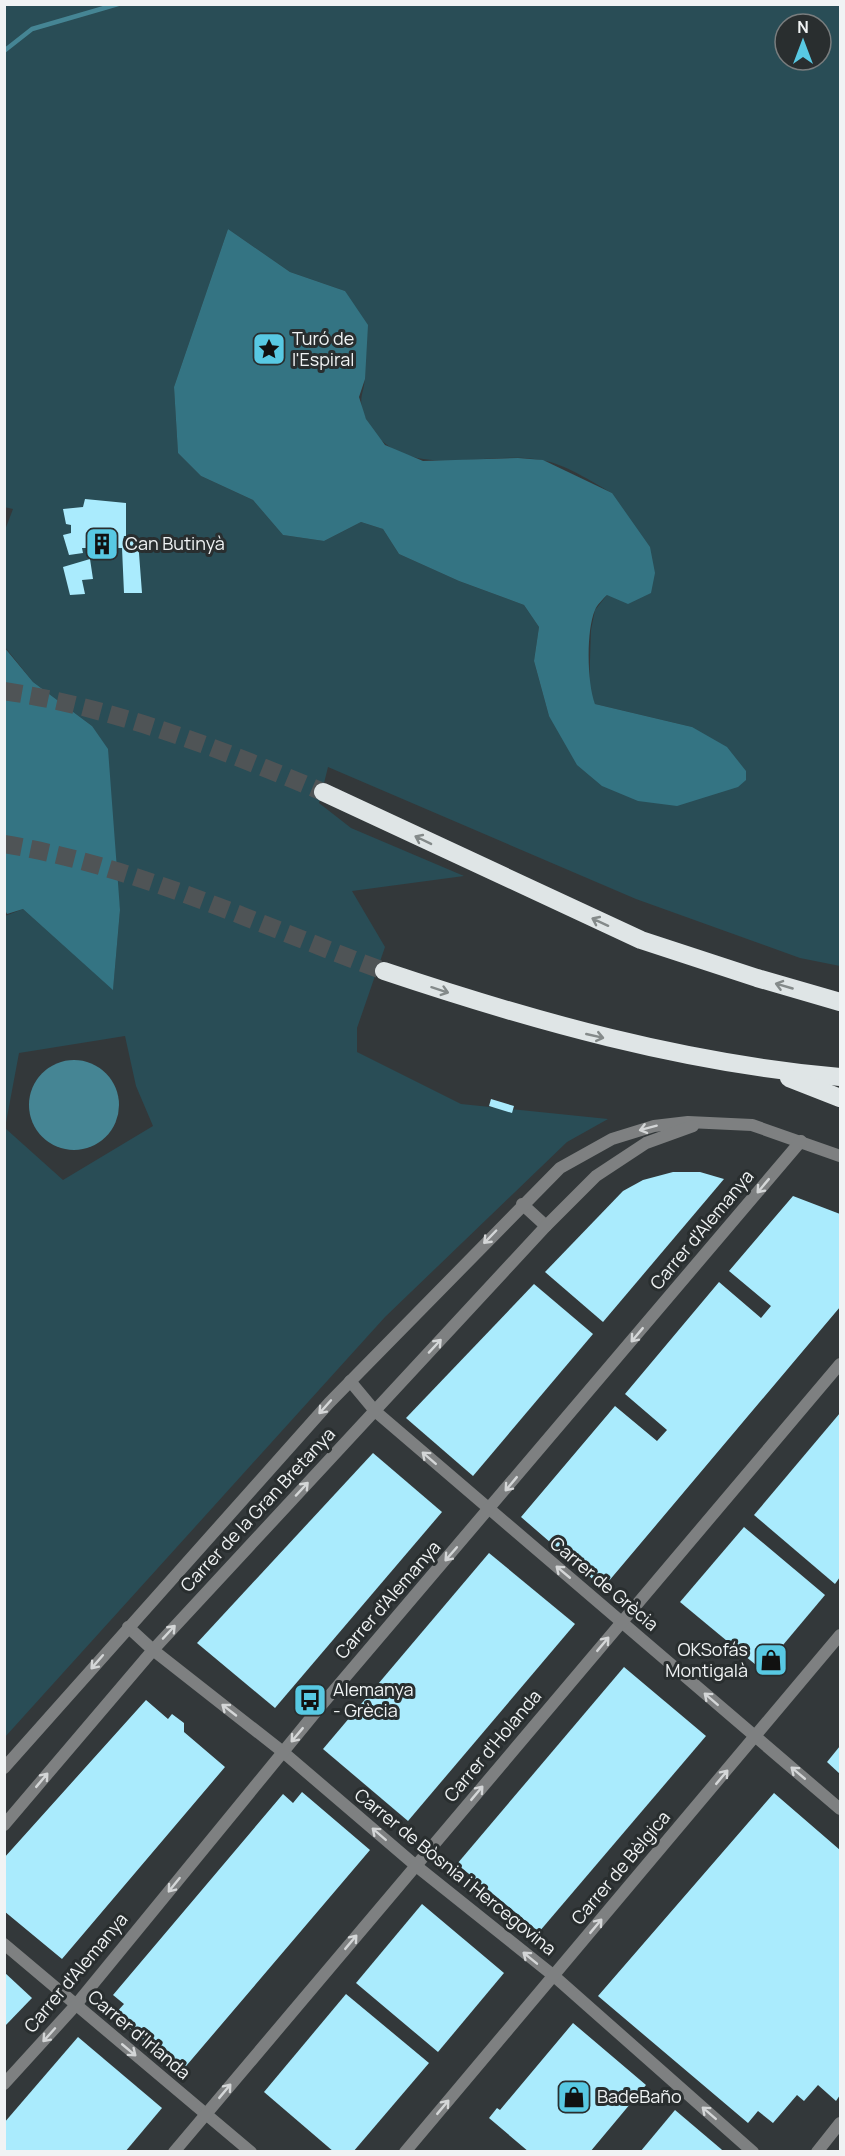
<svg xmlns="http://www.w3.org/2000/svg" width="845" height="2156" font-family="Manrope,sans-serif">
<rect width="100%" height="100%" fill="#33383a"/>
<path fill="#294d56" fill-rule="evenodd" d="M4,5H840V966L800,958L636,899L328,767L319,803L351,828L464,876L352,891L385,947L357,1028V1052L461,1104L608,1119L567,1142L385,1317L5,1737V916L23,909L113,989L120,910L92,726L33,682L5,647V530L13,509L4,507ZM785,24H821V60H785ZM228,229L290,272L345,291C351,319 360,347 364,375C367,391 355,397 366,419C399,486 484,449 541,460C566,464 590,481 612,493L607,595L595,610L591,630L589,690L595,704L692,727L549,716L534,661L539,627L524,605L459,581L399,554L383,529L361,522L324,541L283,535L253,500L201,476L178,453L174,387ZM125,1036L136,1086L153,1126L63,1180L5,1128L19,1053Z"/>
<g fill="#347483">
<path d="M228,229L290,272L345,291L368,325L365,379L359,397L366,419L385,445L423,461L518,458L543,460L612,493L650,547L655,573L651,593L628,604L607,595C603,599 597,605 595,610C586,630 587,684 595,704L692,727L727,747L746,771V780L738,787L677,806L638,801L602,786L577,765L549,716L534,661L539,627L524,605L459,581L399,554L383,529L361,522L324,541L283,535L253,500L201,476L178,453L174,387Z"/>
<polygon points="4,647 33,682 92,726 108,749 120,910 113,990 23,909 7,914 5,910"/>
</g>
<circle fill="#458594" cx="74" cy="1105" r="45"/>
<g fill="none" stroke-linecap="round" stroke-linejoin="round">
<polyline stroke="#458594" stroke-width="4.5" points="4,51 32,29 118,4"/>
</g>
<g fill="#aaebfd">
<polygon points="85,499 126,503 126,536 124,536 123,541 138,540 142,593 124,593 122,548 82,548 83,553 69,555 63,535 71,533 71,525 66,524 63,509 83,507"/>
<polygon points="90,559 93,579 82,580 85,594 70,595 63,567"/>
<polygon points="491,1099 514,1106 512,1113 489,1106"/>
<polygon points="673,1172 700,1172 724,1179 603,1322 545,1272 623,1191 643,1180"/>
<polygon points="793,1196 840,1214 840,1307 603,1588 521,1517 615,1406 657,1441 667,1430 625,1394 719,1282 761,1318 771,1306 729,1271"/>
<polygon points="534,1284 593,1334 473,1476 406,1418"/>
<polygon points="840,1413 840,1577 835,1584 754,1515"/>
<polygon points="373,1453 442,1512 275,1708 197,1643"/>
<polygon points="744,1527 825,1595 762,1670 680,1602"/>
<polygon points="489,1553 575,1624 408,1821 323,1749"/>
<polygon points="624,1667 706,1736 539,1932 457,1864"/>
<polygon points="146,1700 168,1719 172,1714 184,1723 184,1732 225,1767 62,1959 4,1911 4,1858"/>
<polygon points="840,1746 840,1774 827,1762"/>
<polygon points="302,1792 370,1850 181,2072 114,2015 124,2004 113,1995 283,1794 293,1803"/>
<polygon points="774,1793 840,1850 840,2095 836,2101 818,2085 804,2101 797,2095 773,2123 758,2111 748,2123 598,1996"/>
<polygon points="422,1904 504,1973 438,2052 356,1983"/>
<polygon points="4,1972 32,1998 4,2027"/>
<polygon points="346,1994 429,2063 353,2152 334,2152 264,2092"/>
<polygon points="573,2023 646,2085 590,2152 529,2152 489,2118 497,2108 500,2110"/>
<polygon points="78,2037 162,2108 125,2152 4,2152 4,2123"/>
<polygon points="675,2110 721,2149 724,2152 640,2152"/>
</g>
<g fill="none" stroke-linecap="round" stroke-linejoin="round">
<g stroke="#4f5456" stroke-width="18" stroke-dasharray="18 9" stroke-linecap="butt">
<path d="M4,691C115,708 221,749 323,792"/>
<path d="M4,844C137,866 259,925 384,971"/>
</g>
<g stroke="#7e8081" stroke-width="12">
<polyline points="522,1204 546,1226"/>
<polyline points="350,1381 375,1411 840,1809"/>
<polyline points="128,1627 153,1650 283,1752 415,1865 554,1976 753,2152"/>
<polyline points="4,1768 329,1403 560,1168 612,1139 654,1126 688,1122 752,1125 840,1156"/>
<polyline points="4,1825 153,1650 546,1226 596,1176 646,1143 693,1126"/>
<polyline points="4,1944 251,2152"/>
<polyline points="4,2084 75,2006 319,1708 801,1141"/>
<polyline points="174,2152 840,1364"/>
<polyline points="405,2152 840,1635"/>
<polyline points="817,2152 840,2123"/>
</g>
<g stroke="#dfe5e6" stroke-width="18">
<polyline points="323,792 641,940 757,978 840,1002"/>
<path d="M384,971C533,1021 683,1063 840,1077"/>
<polyline points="789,1078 840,1098"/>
</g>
</g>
<defs><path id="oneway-shaft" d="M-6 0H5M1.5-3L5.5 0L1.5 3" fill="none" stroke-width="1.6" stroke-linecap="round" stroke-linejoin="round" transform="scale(1.5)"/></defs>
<g stroke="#848a8a">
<use href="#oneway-shaft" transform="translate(423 840) rotate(-154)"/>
<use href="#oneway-shaft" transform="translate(600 922) rotate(-155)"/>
<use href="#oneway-shaft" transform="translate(784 986) rotate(-164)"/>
<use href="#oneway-shaft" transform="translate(440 990) rotate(18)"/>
<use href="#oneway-shaft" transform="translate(595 1036) rotate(13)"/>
</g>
<g stroke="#d4d6d7">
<use href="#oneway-shaft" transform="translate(648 1128) rotate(165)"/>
<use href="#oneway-shaft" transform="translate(763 1186) rotate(130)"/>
<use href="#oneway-shaft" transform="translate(490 1237) rotate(134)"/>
<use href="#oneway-shaft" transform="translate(637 1335) rotate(130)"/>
<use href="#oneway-shaft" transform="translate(435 1346) rotate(-47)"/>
<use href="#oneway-shaft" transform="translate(325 1407) rotate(132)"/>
<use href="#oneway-shaft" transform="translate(429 1458) rotate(-139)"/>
<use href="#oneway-shaft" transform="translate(511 1484) rotate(130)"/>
<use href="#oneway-shaft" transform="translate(302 1489) rotate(-47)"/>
<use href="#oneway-shaft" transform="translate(451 1554) rotate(131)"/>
<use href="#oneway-shaft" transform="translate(563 1572) rotate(-140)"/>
<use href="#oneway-shaft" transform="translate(169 1632) rotate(-47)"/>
<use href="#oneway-shaft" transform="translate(603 1644) rotate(-50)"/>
<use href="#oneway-shaft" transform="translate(97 1662) rotate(131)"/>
<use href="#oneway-shaft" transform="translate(711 1699) rotate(-139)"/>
<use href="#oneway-shaft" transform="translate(229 1710) rotate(-142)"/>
<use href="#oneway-shaft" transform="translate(297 1735) rotate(130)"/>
<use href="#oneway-shaft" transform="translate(798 1773) rotate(-140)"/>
<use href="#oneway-shaft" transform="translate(722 1777) rotate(-50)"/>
<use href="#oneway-shaft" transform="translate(42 1780) rotate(-50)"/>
<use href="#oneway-shaft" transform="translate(477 1793) rotate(-50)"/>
<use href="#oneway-shaft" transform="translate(379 1834) rotate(-139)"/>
<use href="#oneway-shaft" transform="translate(174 1885) rotate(129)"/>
<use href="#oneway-shaft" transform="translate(596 1926) rotate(-50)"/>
<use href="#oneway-shaft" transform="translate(351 1942) rotate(-50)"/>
<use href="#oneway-shaft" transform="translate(530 1958) rotate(-141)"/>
<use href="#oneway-shaft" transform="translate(49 2035) rotate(132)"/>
<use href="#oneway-shaft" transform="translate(129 2050) rotate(40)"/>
<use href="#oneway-shaft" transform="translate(225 2091) rotate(-50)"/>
<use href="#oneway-shaft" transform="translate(443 2107) rotate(-50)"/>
<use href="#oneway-shaft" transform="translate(709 2113) rotate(-139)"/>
</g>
<defs>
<g id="sight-square" transform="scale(1.725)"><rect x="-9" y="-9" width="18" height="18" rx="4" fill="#58c9e3" stroke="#292e2f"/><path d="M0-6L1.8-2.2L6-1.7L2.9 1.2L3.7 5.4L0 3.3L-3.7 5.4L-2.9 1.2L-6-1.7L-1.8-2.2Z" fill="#111"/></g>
<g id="building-square" transform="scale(1.725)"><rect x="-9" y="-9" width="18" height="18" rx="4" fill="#58c9e3" stroke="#292e2f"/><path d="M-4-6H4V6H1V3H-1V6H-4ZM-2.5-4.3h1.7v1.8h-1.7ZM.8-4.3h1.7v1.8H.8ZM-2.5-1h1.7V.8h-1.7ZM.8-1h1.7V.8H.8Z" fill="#111"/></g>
<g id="shop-square" transform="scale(1.725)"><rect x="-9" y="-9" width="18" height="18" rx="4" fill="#58c9e3" stroke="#292e2f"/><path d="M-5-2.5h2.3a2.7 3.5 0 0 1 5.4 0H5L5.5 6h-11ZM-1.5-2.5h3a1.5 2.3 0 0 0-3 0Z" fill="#111"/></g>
<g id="bus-square" transform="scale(1.725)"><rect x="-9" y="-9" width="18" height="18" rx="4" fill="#58c9e3" stroke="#292e2f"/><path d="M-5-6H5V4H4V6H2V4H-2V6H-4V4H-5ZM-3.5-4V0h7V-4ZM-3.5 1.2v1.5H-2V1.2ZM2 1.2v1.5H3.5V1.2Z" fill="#111"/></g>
</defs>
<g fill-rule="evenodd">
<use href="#sight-square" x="269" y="349"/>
<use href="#building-square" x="102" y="544"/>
<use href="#shop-square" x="771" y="1660"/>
<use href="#bus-square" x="310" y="1700"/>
<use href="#shop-square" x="574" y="2097"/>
</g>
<g text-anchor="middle" stroke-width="6" stroke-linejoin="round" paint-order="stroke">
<g font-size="18" fill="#f0f3f4" stroke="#292e2f" text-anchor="start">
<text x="292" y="345">Turó de<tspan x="292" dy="21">l'Espiral</tspan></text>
<text x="125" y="550">Can Butinyà</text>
<text x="748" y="1656" text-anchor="end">OKSofás<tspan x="748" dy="21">Montigalà</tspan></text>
<text x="333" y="1696">Alemanya<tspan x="333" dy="21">- Grècia</tspan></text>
<text x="597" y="2103">BadeBaño</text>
</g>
<g font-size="18" fill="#f0f3f4" stroke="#292e2f">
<text transform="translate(702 1230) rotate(-50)" y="6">Carrer d'Alemanya</text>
<text transform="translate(258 1510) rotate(-47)" y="6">Carrer de la Gran Bretanya</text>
<text transform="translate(604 1584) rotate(40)" y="6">Carrer de Grècia</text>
<text transform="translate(388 1600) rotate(-49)" y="6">Carrer d'Alemanya</text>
<text transform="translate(493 1746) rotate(-50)" y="6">Carrer d'Holanda</text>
<text transform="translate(621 1868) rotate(-50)" y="6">Carrer de Bèlgica</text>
<text transform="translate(455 1872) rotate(39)" y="6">Carrer de Bòsnia i Hercegovina</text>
<text transform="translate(76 1973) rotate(-50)" y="6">Carrer d'Alemanya</text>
<text transform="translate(139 2035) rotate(40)" y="6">Carrer d'Irlanda</text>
</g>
</g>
<rect width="845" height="2156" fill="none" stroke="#f0f3f4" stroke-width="12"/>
<g transform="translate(803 42)"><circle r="28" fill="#292e2f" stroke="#797d7e" stroke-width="1.5"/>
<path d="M0-4.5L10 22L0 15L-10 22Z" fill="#58c9e3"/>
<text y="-9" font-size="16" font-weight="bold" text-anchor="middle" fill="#f0f3f4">N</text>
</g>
</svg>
